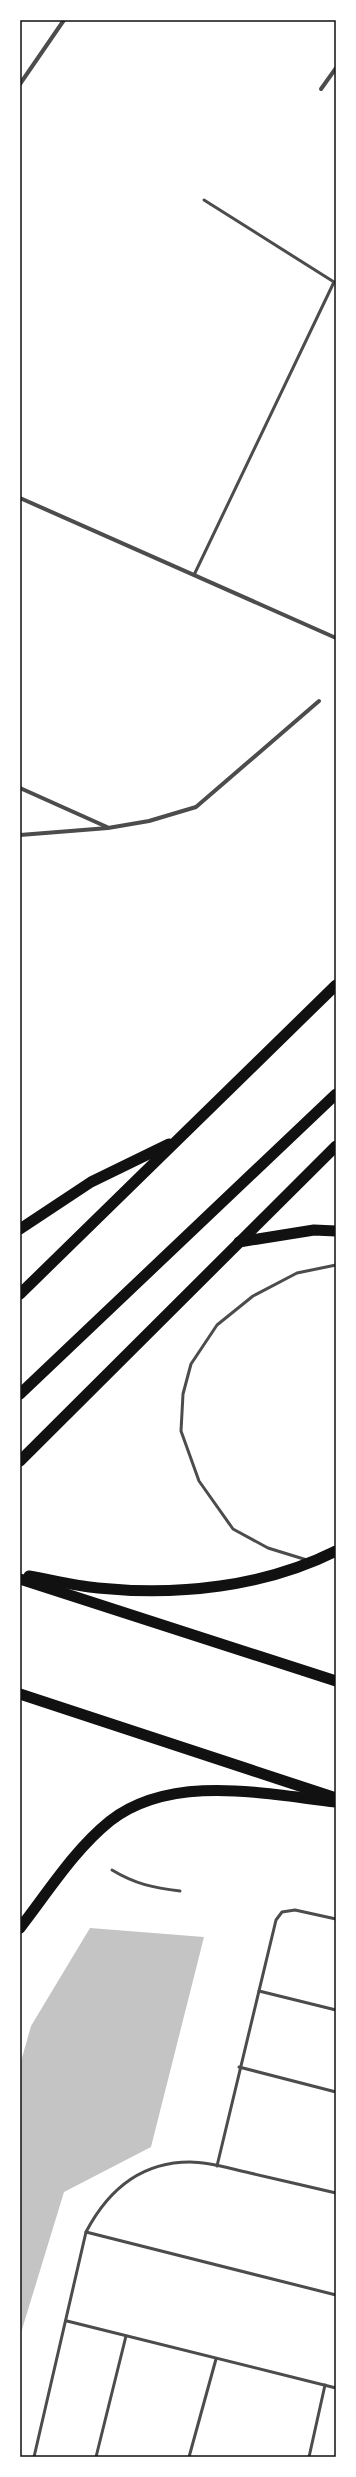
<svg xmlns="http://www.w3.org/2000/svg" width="356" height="2477" font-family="Ubuntu,sans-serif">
<rect width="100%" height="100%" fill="#fff"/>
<polygon fill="#c4c4c4" points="90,1928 204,1937 151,2147 64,2192 20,2336 20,2065 31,2026"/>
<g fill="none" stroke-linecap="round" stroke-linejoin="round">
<g stroke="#4c4c4c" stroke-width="3">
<polyline points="194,575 334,282 204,200"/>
<polyline points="307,1560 268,1548 233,1529 199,1481 181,1431 183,1394 191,1364 217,1325 253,1296 297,1273 336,1265"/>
<path d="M112,1870C135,1884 154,1888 180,1891"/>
<polyline points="259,1991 336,2010"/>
<polyline points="239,2067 336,2092"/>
<polyline points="217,2166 276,1920 282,1912 295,1910 336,1919"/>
<polyline points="86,2232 336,2295"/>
<polyline points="67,2321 336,2388"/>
<path d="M34,2457L86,2232C108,2190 140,2162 190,2162C210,2162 231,2169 250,2173C279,2180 307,2186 336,2193"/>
<polyline points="96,2457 126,2336"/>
<polyline points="189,2457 216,2359"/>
<polyline points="309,2457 325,2385"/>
</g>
<g stroke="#4c4c4c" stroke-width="4">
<polyline points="20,84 64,20"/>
<polyline points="321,89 336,68"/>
<polyline points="20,498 336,638"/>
<polyline points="20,788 107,827"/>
<polyline points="20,835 108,828 149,821 196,807 319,701"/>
</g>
<g stroke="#111" stroke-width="11">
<polyline points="20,1229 91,1182 169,1144"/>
<polyline points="239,1242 314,1230 336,1231"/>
<polyline points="20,1294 336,985"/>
<polyline points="20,1394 336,1094"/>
<polyline points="20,1461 336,1146"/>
<path d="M29,1576C52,1580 75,1586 98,1588C178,1596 264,1587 336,1551"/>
<polyline points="20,1579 336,1681"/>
<polyline points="20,1694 333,1797"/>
<path d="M20,1928C48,1892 74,1850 110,1821C172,1773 264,1794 336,1802"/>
</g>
</g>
<rect width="356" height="2477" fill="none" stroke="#ffffff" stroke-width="42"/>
<rect x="21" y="21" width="314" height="2435" fill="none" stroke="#111" stroke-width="1.5"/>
</svg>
